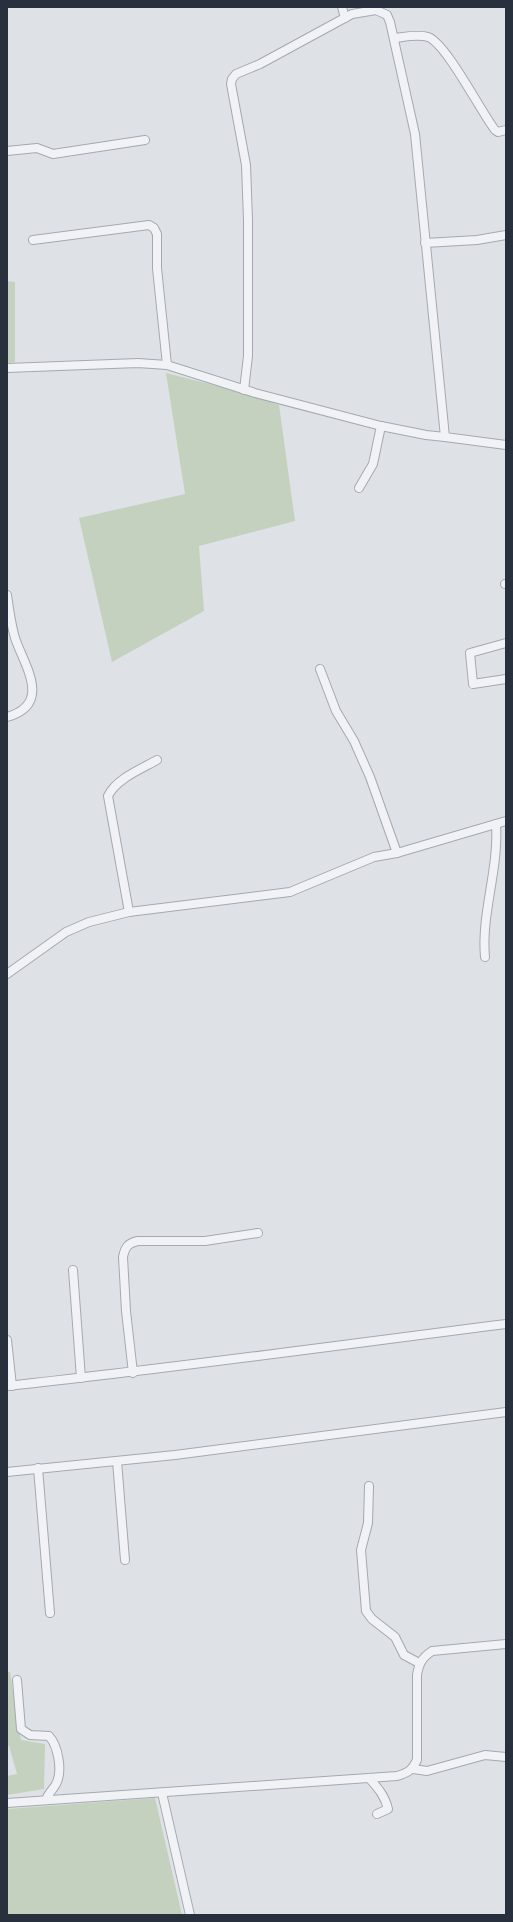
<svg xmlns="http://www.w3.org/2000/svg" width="513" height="1922" font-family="Jost,sans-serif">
<rect width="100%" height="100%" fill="#dee2e7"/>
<g fill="#c4d1bf">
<polygon points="7,281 15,282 15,362 7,363"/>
<polygon points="166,373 225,388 279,405 295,521 199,546 204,611 112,662 79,518 185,494"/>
<polygon points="7,1672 10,1672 21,1740 45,1744 44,1789 7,1795 7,1776 17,1774 9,1746 7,1745"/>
<polygon points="155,1798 182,1915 7,1915 7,1809"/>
</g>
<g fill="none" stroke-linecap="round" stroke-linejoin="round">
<g stroke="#a4a9b1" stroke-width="10">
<g id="street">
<polyline points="342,7 345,18"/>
<path d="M394,38C404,37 418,34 428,37C446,43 481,112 495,130L498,132L506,130"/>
<polyline points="7,151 37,148 53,154 145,140"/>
<polyline points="33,240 149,225 154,228 157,234 157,268 167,365"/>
<polyline points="425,243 477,240 506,235"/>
<polyline points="7,368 138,363 167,365 255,393 381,426 426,435 445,437"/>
<polyline points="244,390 248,356 248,220 246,165 231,84 232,79 236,74 260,64 352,14 376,10 387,15 390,22 415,134 445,437 506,445"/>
<polyline points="359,488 373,464 381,426"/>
<polyline points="505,584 506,584"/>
<path d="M7,595C9,610 11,624 15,638C24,665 53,704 7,717"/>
<polyline points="506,643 470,653 473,684 506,679"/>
<polyline points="320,669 336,711 354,741 370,777 397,853"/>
<path d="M129,912L108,796C116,779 141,769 157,760"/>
<path d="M485,957C481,913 499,870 496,824"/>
<polyline points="7,974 66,932 89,922 129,912 290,892 374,857 397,853 506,821"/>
<polyline points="73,1270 81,1378"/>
<polyline points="7,1340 12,1386"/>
<path d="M133,1373L126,1311L123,1257C125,1247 128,1243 138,1241H205L258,1233"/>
<path d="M7,1386C174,1368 340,1345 506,1324"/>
<polyline points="117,1461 125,1560"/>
<polyline points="38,1468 50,1613"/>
<polyline points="7,1472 175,1455 506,1412"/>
<polyline points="369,1486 368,1523 361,1550 366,1611 372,1619 395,1637 404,1655 419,1663"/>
<path d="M17,1680L21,1729L30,1735L49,1736C58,1746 63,1771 56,1784C53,1790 48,1793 46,1800"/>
<polyline points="413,1769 427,1771 485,1755 506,1757"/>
<path d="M369,1778C378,1788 385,1796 388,1809L377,1814"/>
<polyline points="162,1793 190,1915"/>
<path d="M7,1803L397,1776C408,1773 412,1770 417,1760V1675C419,1663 422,1658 432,1651L506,1644"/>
</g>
</g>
<use href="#street" stroke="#f0f2f5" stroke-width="8"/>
</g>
<rect width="513" height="1922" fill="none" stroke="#28303d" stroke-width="16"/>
</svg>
